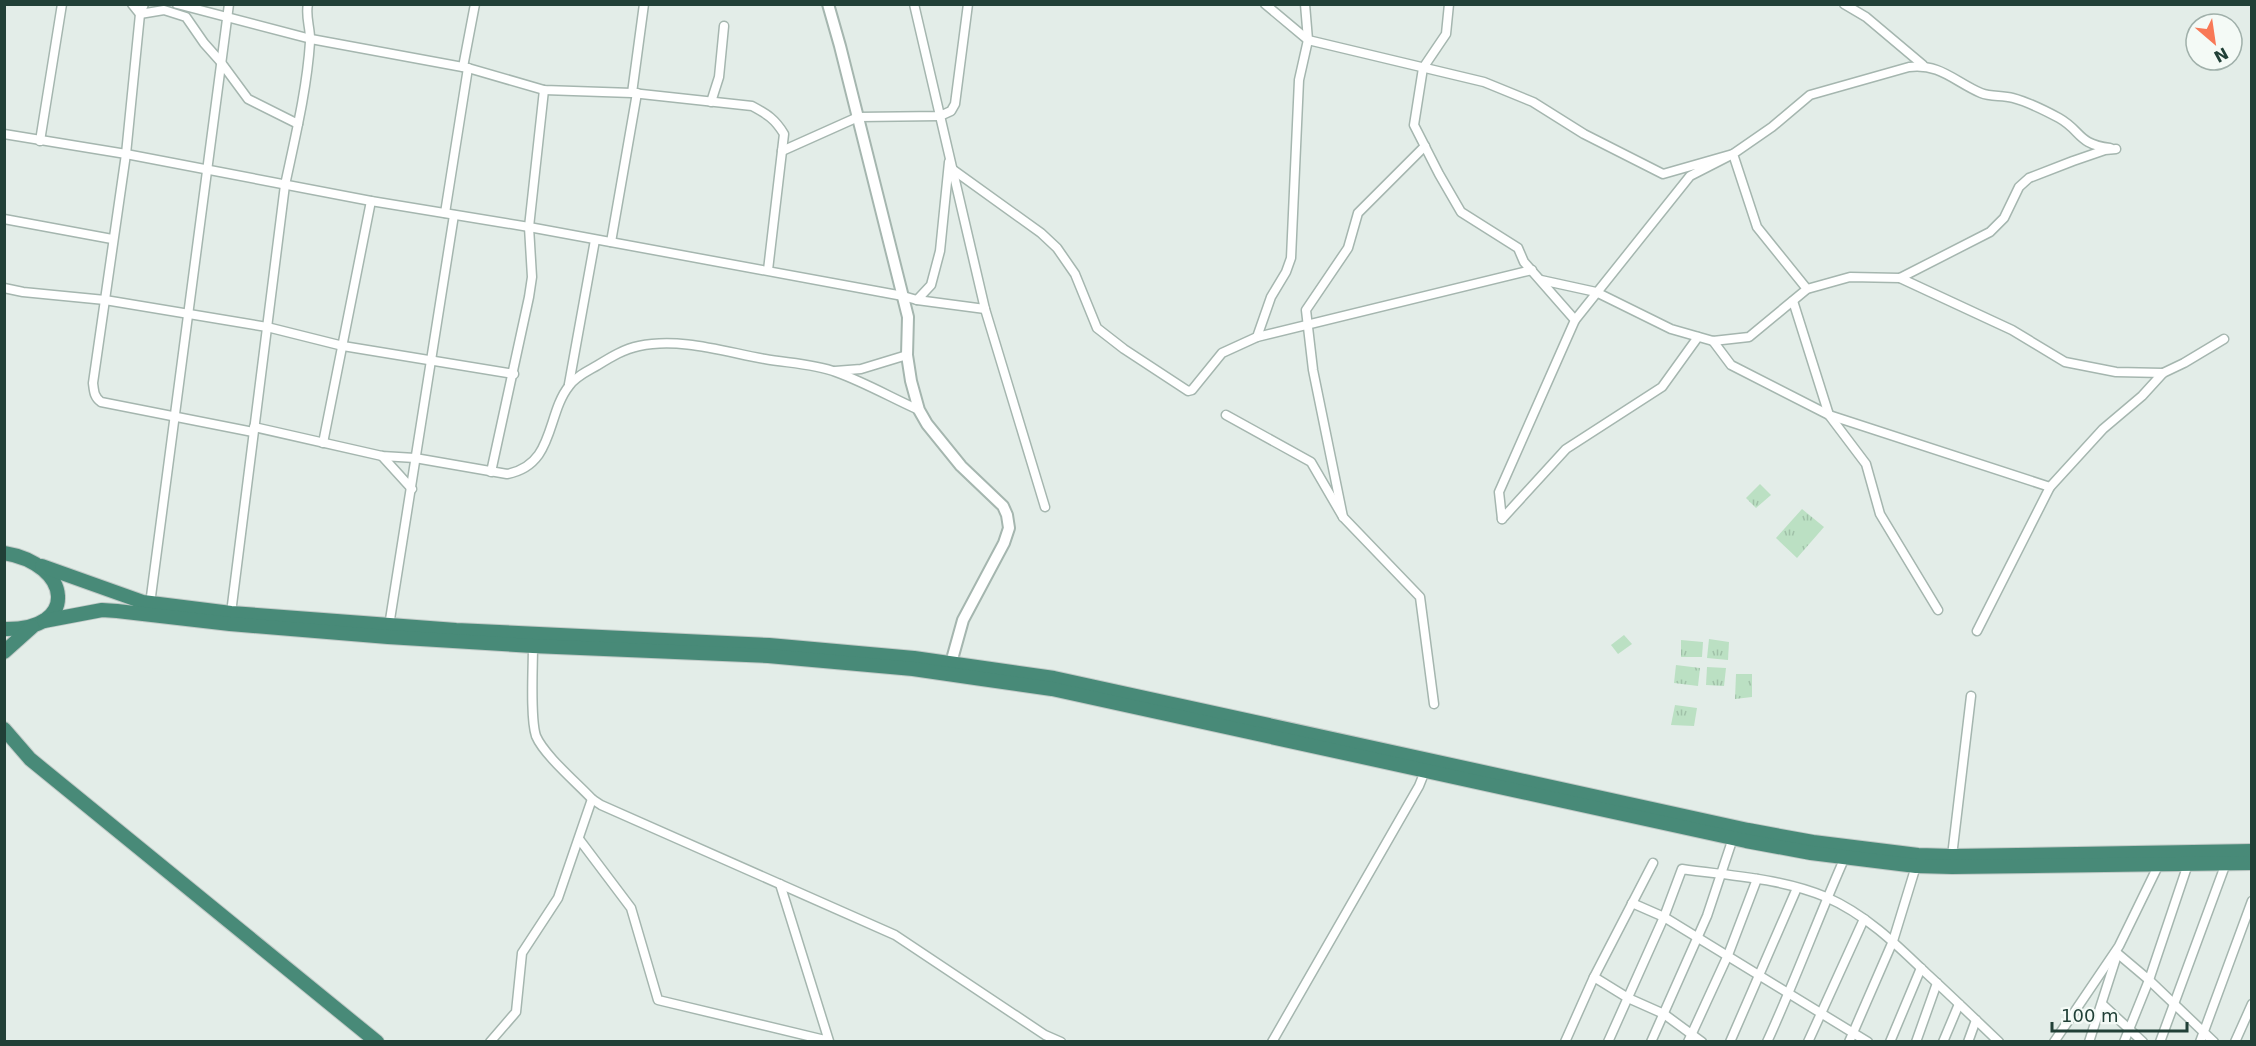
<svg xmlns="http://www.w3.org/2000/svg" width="2256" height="1046" font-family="'DejaVu Sans',sans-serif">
<defs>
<pattern id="grass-tufts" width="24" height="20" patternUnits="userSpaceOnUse" patternTransform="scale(1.5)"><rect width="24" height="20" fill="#bbe0c3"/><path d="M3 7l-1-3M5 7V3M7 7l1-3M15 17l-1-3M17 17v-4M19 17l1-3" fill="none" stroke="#a0c1a8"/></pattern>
</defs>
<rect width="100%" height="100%" fill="#e3ede8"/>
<g fill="url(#grass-tufts)">
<polygon points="1760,484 1771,495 1756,508 1746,498"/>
<polygon points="1802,509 1824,527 1797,558 1776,538"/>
<polygon points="1709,639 1729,642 1728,660 1707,658"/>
<polygon points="1681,640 1703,642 1702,657 1681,657"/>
<polygon points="1676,665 1700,668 1698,686 1674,683"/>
<polygon points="1707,667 1726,668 1724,686 1706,685"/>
<polygon points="1736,674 1752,674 1752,697 1735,699"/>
<polygon points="1675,705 1697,708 1694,726 1671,725"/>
</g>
<polygon fill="#bbe0c3" points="1624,635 1632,644 1618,654 1611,645"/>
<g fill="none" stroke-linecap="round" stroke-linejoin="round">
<g stroke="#a5b6af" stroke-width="11">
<g id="minor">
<polyline points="132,4 140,14 164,10 186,17 204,43 220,61 248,99 298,124"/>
<path d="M144,4L140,14L126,154L93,383C94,391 94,397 101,402L253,432"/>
<path d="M177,4L311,39L468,68L544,90L632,93L752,106C767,114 775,119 784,134L768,270"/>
<polyline points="914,4 985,309 1045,507"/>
<polyline points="1265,4 1308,40 1484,82 1533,102 1584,134 1663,174 1733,154 1690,176 1575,320"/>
<polyline points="1449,4 1446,34 1423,68 1414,125 1439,174 1461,212 1518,248 1524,262 1575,320 1499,492 1502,519"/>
<polyline points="1844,4 1866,17 1923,65"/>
<polyline points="463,67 475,4"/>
<polyline points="632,93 644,4"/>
<polyline points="711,102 719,77 724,26"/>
<polyline points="4,134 126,154 371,201 529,227 903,296 917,300 931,285 940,251 949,162"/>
<polyline points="40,141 62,4"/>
<polyline points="782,151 858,117 940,116 951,111 955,104 968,4"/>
<polyline points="952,169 1041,233 1057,248 1075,274 1097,328 1124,349 1188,391 1192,390 1222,353 1257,337 1271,297 1286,272 1291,258 1299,80 1308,40 1305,4"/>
<polyline points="445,213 468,68"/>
<polyline points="4,219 112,239"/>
<polyline points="611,242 637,93"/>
<polyline points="1900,278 2012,330 2065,362 2116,372 2163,373"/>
<polyline points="1541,280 1596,292 1671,329 1713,341 1749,337 1807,289 1850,277 1900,278 1990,232 2004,218 2019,187 2029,178 2073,161 2105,150 2116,149"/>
<polyline points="4,288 23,292 105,300 267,327 343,346 514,374"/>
<path d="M1807,289L1757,227L1733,154L1772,127L1810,95L1909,67C1940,63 1955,82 1981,93C1991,97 2002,95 2013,98C2028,102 2046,111 2059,118C2082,131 2077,144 2110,148"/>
<polyline points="917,300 985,309"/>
<polyline points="1793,301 1829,415 1866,464 1880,514 1938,610"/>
<polyline points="1257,337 1532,270"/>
<polyline points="1713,341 1731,365 1829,415 2050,487"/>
<polyline points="835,371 861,369 907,355"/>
<polyline points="569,384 595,240"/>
<polyline points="1226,415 1311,462 1343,517 1420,597 1434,704"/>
<path d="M254,427L382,456L415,458L507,474C555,465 546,415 569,386C576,376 588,371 598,365C611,357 624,349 639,346C680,337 725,352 765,359C788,363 815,364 836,372C864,382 892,398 919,410"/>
<polyline points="323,443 371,201"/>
<polyline points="382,456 412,489"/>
<polyline points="491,472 529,297 532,277 529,227 544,90"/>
<polyline points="1343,517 1313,370 1306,310 1348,248 1358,213 1425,146"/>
<polyline points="1502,519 1566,449 1662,387 1698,337"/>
<polyline points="150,604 229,4"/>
<path d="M231,613L285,185C295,138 307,89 310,42C311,29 305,17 308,4"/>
<polyline points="389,626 454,215"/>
<polyline points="1977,631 2050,487 2103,429 2142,396 2163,373 2184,363 2224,339"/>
<path d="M533,646C533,667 530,718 536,736C544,755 577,783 592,799L601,805L895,935L1045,1035L1061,1042"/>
<polyline points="579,839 631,908 658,1000 829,1041 780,884"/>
<polyline points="1952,856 1971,696"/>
<polyline points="1632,903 1664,917 1868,1042"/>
<polyline points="2117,953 2149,980 2214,1042"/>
<polyline points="1594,977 1628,998 1664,1014 1702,1042"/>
<polyline points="2102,1004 2143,1042"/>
<polyline points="490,1042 516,1012 522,953 558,898 592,799"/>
<polyline points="1272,1042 1419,786 1425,771"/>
<polyline points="1565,1042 1594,977 1653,863"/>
<path d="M1608,1042L1664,917L1682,869C1730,876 1781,878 1826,897C1865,914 1895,943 1925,972C1950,995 1974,1018 1999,1042"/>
<polyline points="1651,1042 1707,916 1733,838"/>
<polyline points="1688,1042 1728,955 1757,879"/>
<polyline points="1730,1042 1797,888"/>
<path d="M1767,1042C1795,981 1818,918 1845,857"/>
<polyline points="1808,1042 1864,919"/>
<polyline points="1849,1042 1893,941 1916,866"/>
<polyline points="1890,1042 1921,968"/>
<polyline points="1916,1042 1937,983"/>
<polyline points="1943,1042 1959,1004"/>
<polyline points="1968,1042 1976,1020"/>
<polyline points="2054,1042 2119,946 2159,864"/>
<polyline points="2089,1042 2117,955"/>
<polyline points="2124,1042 2149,980 2188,864"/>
<polyline points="2160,1042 2226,863"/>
<polyline points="2200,1042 2252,901"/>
<polyline points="2235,1042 2252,1004"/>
</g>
</g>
<g stroke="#a5b6af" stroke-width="14">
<polyline id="tertiary" points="828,4 840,46 908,317 907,355 911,381 919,410 927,424 961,466 1003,506 1007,515 1009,528 1004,543 963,620 951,663"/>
</g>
<g stroke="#c1cac7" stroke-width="16">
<g id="trunk">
<path d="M4,553C72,564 80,631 4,629"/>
<polyline points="42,566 143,602 231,613 456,630 769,645 914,658 1054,678 1748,830 1813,842 1918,855 1952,856 2252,851"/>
<polyline points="44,621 102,610 117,611 230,624 388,637 533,646 768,656 913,669 982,679 1052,689 1746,841 1811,853 1916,866 1952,867 2252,863"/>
<polyline points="4,652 32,627"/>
<polyline points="4,729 30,759 377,1042"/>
</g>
</g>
<use href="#minor" stroke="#fff" stroke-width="8"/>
<use href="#tertiary" stroke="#fff" stroke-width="10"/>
<use href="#trunk" stroke="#488a78" stroke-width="14"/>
</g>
<rect width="2256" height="1046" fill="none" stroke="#214037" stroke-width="12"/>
<g transform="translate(2214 42) rotate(151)"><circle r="28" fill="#f4faf6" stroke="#a0b0aa" stroke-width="1.5"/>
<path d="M0-4.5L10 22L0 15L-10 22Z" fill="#f87856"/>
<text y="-9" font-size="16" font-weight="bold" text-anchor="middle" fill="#214037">N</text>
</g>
<path d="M2052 1022v9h135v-9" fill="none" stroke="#214037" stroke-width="3"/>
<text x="2061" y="1022" font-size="18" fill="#214037" stroke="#f4faf6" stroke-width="4.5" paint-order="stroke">100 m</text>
</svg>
